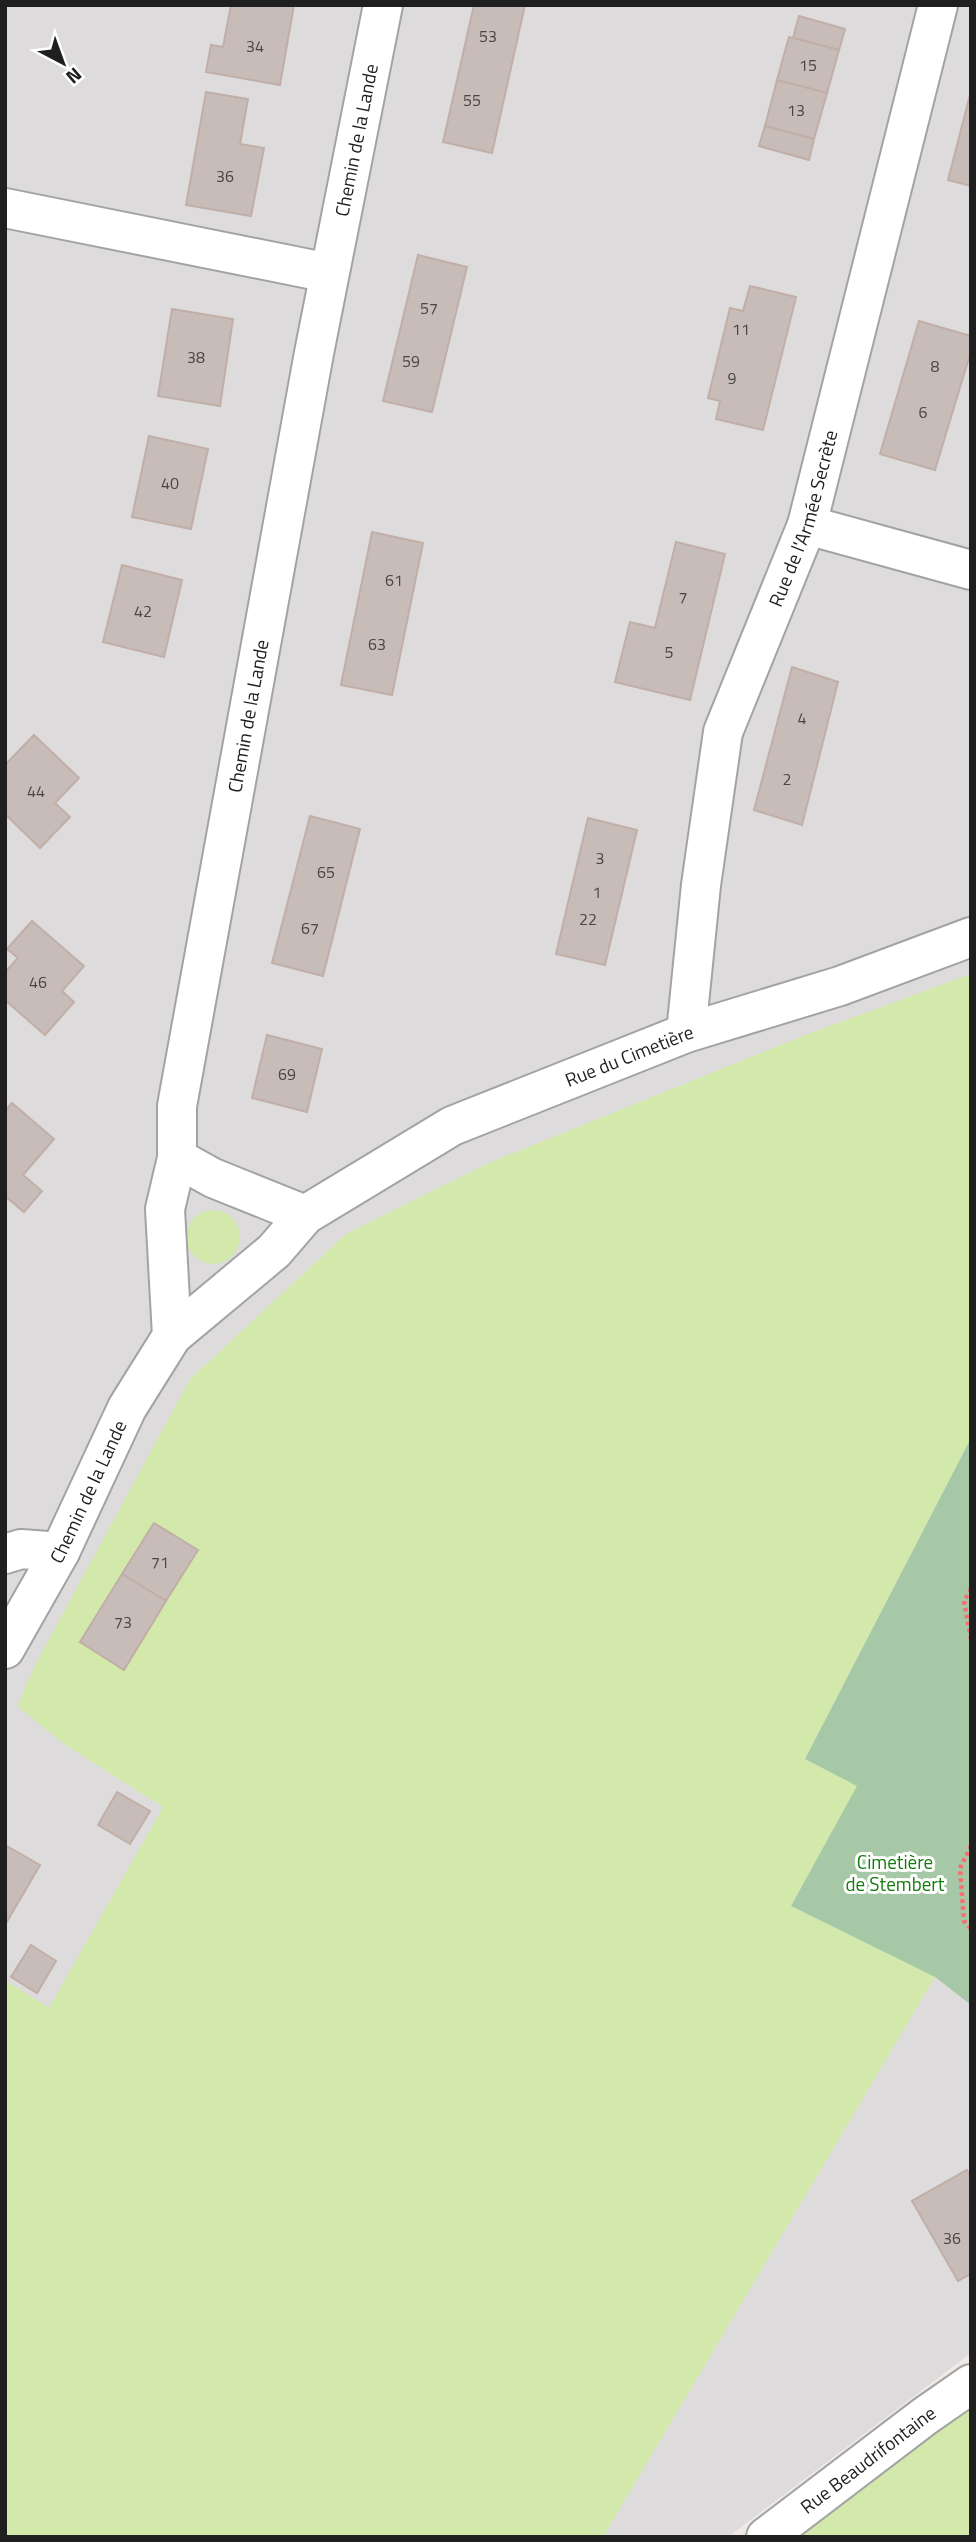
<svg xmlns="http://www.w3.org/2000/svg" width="976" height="2542" font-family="'Titillium Web',sans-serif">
<rect width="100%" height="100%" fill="#efeae5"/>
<g fill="#dddbdc">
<polygon points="5,5 971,5 971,974 808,1034 491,1162 346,1234 190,1379 64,1744 163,1807 49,2009 8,1982 5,1986"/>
<polygon points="935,1977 971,2005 971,2353 728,2537 603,2537"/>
</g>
<g fill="#d2e9ab">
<polygon points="971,974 971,1438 805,1759 858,1786 791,1906 935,1977 603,2537 5,2537 5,1986 8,1982 49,2008 163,1807 64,1744 17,1706 35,1665 190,1379 346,1234 491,1162 808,1034"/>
<circle cx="213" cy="1237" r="27"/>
<polygon points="971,2398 971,2537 791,2537"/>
</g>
<polygon fill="#a6c8a6" points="971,1438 971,2005 935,1977 791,1906 857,1786 805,1759"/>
<g fill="#c7bcb8" stroke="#c1afa7" stroke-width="2">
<polygon points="231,5 294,5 280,85 206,72 211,45 223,47"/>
<polygon points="474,5 525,5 492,153 443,142"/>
<polygon points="799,16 845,29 839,50 793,38"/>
<polygon points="789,37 839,50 827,93 777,80"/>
<polygon points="777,80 827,93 814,139 765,126"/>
<polygon points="971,91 971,186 948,180"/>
<polygon points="206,92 248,99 240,144 264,148 251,216 186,205"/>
<polygon points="765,126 814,139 809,160 759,146"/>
<polygon points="418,255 467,267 432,412 383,401"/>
<polygon points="750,286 796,297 763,430 716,419 720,401 708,398 730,308 743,311"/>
<polygon points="172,309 233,319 220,406 158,396"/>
<polygon points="919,321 971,336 971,351 935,470 880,454"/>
<polygon points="149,436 208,449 191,529 132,517"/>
<polygon points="372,532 423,543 392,695 341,685"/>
<polygon points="676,542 725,554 690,700 615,682 630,622 655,628"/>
<polygon points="122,565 182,580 164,657 103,642"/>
<polygon points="792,667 838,682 802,825 754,810"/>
<polygon points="34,735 79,778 55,803 70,817 40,848 5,814 5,765"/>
<polygon points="310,816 360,829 323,976 272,963"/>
<polygon points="588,818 637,830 605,965 556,954"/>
<polygon points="32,921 84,966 62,991 74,1002 45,1035 5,1000 5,972 18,958 7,949"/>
<polygon points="267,1035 322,1049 307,1112 252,1098"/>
<polygon points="12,1103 54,1139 23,1175 42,1191 24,1212 5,1196 5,1111"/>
<polygon points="154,1523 198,1550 166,1601 122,1574"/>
<polygon points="122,1574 166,1601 124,1670 80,1642"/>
<polygon points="117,1792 150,1811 130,1844 98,1825"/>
<polygon points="5,1845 40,1865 5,1925"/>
<polygon points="31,1945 56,1961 37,1993 11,1977"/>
<polygon points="967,2170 971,2178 971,2274 958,2281 912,2201"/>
</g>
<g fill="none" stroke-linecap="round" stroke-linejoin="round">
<g stroke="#a3a3a3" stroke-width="42">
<g id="minor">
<polyline points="5,208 329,273"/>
<polyline points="807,525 971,570"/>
<path id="s1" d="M686,1033L701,885L723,732L807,525L938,5"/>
<polyline points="177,1158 213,1178 305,1215"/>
<path id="s2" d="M172,1336L165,1209L177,1158V1106L314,353L383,5"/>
<polyline points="5,1554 21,1549 60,1552"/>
<path id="s3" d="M5,1649L60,1552L127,1408L172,1336L274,1251L305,1215L452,1126L686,1033L840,986L971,937"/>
<path id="s4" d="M766,2537L925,2416L971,2384"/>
</g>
</g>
<g stroke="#f96c71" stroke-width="4.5" stroke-dasharray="3.5 3.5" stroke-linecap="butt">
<polyline points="971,1589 964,1601 971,1639"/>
<polyline points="971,1846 960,1868 964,1921 971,1929"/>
</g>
<use href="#minor" stroke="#fff" stroke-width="38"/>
</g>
<g text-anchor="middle" stroke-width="6" stroke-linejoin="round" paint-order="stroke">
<g font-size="16" fill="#494645">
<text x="488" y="42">53</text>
<text x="255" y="52">34</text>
<text x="808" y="71">15</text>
<text x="472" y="106">55</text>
<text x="796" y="116">13</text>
<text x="225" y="182">36</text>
<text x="429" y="314">57</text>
<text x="741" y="335">11</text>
<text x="196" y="363">38</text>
<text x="411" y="367">59</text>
<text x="935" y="372">8</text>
<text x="732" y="384">9</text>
<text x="923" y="418">6</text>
<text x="170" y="489">40</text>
<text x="394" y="586">61</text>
<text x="683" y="603">7</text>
<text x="143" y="617">42</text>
<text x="377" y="650">63</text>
<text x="669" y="658">5</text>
<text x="802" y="724">4</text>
<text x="787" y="785">2</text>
<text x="36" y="797">44</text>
<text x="600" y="864">3</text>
<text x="326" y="878">65</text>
<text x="597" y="898">1</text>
<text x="588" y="925">22</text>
<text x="310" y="934">67</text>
<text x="38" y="988">46</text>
<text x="287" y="1080">69</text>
<text x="160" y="1568">71</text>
<text x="123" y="1628">73</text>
<text x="952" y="2244">36</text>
</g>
<g font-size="19" fill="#1f1f1f" stroke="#fff">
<text dy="7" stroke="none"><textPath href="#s2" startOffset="1214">Chemin de la Lande</textPath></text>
<text dy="7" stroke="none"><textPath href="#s1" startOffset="532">Rue de l'Armée Secrète</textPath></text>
<text dy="7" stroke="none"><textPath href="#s2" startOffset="628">Chemin de la Lande</textPath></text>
<text dy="7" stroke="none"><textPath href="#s3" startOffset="898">Rue du Cimetière</textPath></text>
<text dy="7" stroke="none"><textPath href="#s3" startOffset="178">Chemin de la Lande</textPath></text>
<text dy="7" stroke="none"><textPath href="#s4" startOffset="128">Rue Beaudrifontaine</textPath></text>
</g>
<g font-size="19" fill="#127d0c" stroke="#fff">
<text x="895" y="1869">Cimetière<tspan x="895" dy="22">de Stembert</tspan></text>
</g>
</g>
<rect width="976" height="2542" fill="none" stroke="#1f1f1f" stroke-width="14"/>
<g transform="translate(63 63) rotate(139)" stroke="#ffffff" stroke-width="5" paint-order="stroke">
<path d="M0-5L12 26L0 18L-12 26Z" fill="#1f1f1f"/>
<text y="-10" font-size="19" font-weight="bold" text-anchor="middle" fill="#1f1f1f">N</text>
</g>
</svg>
